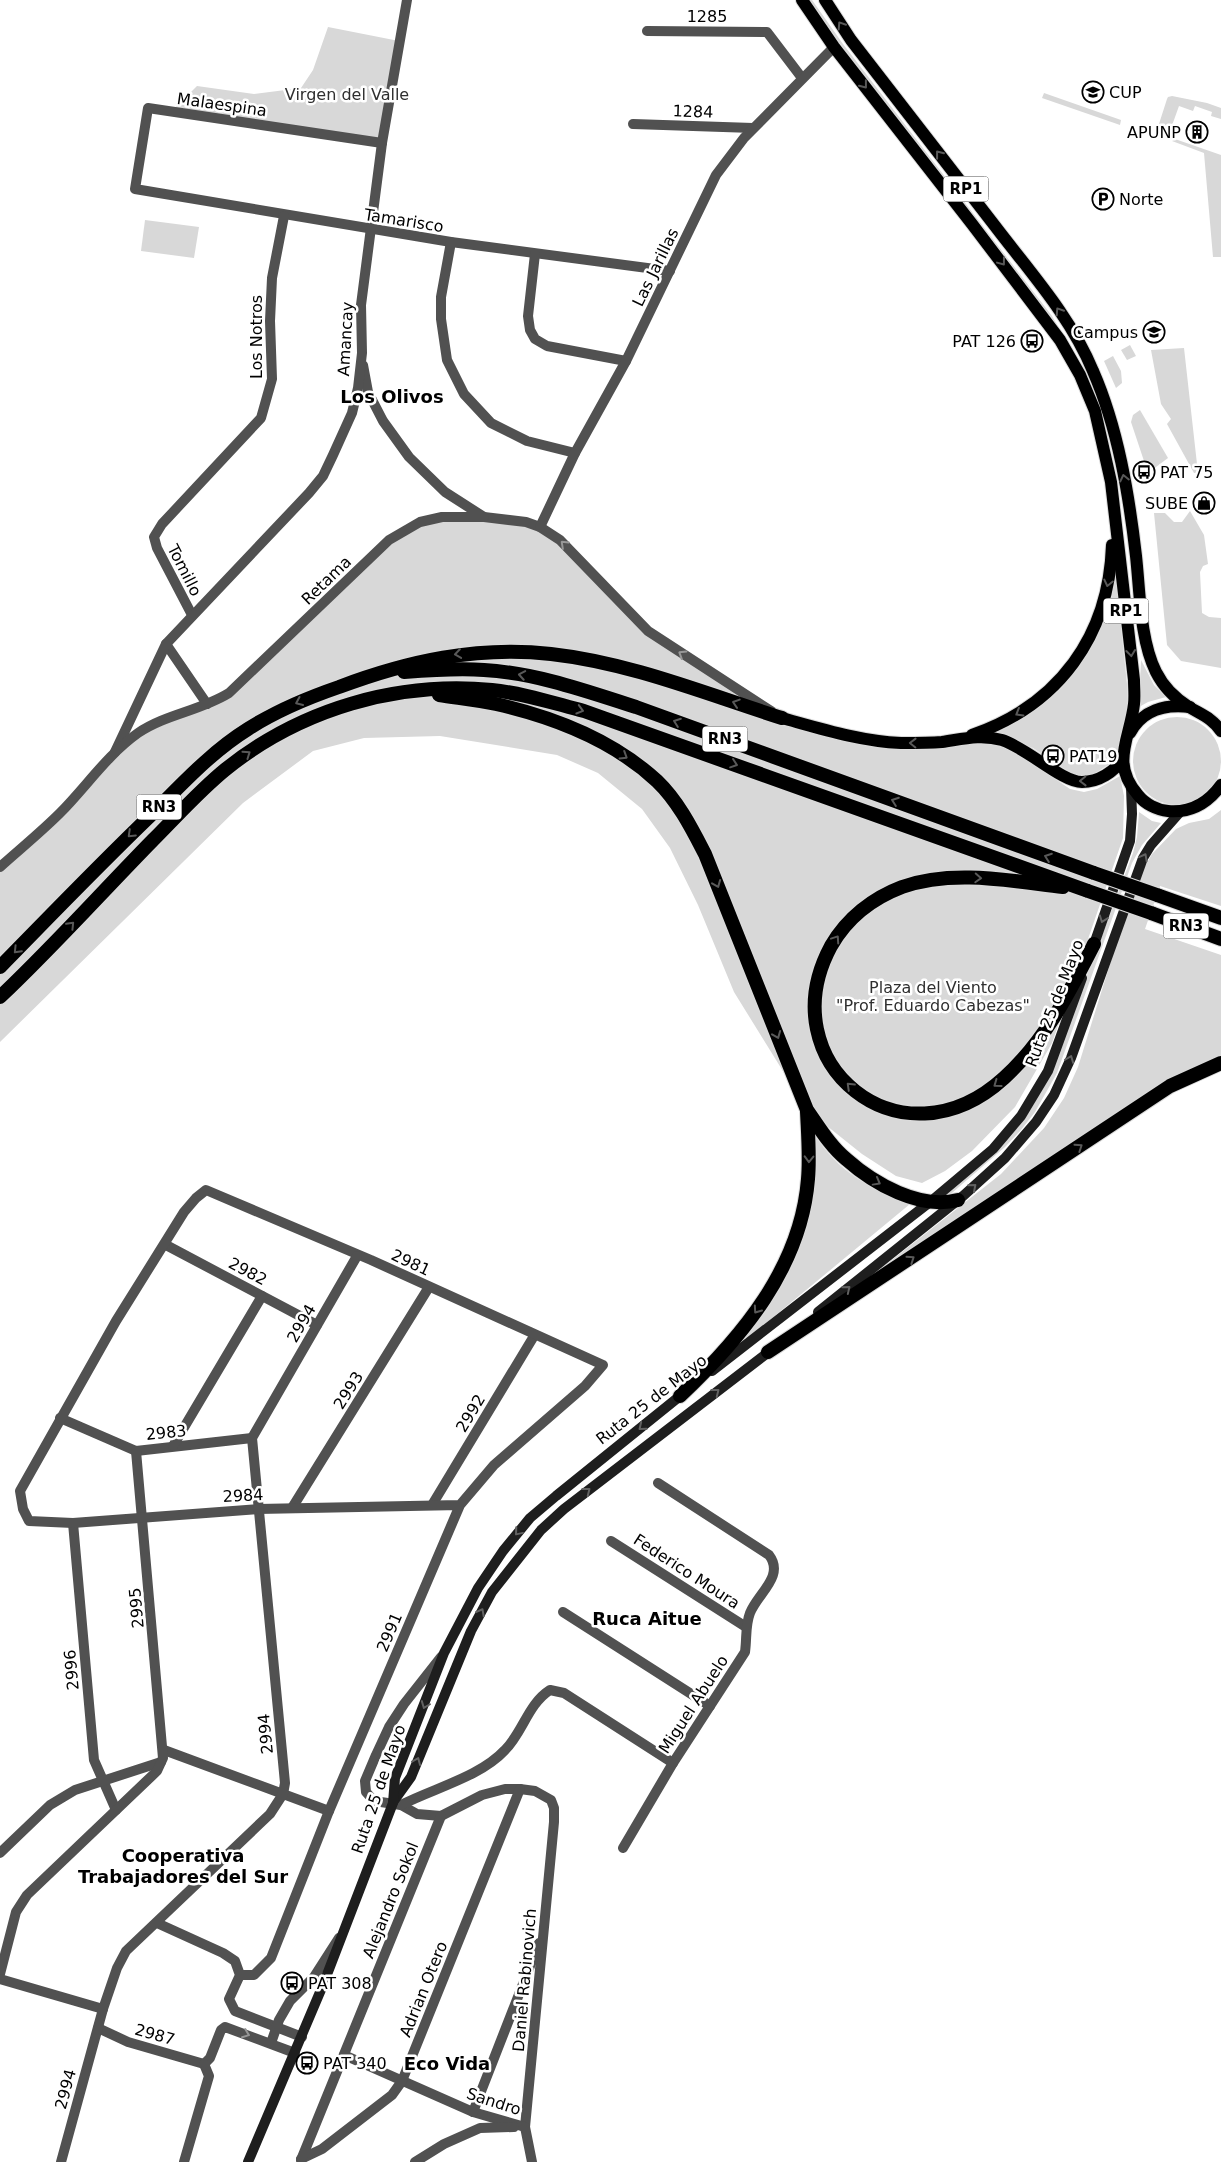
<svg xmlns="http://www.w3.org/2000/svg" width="1221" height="2162" font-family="'DejaVu Sans',sans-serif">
<rect width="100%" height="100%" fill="#fff"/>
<g fill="#d8d8d8">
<polygon points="806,0 812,0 843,44 1052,316 1063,335"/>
<polygon points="328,27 399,41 382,143 171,112 197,86 254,94 301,88 313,70"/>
<polygon points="1044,93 1121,120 1120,125 1042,98"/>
<polygon points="1172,96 1207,103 1221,108 1221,119 1211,116 1212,112 1195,106 1193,111 1179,106 1170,131 1163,138 1157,134 1158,127 1167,99 1168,97"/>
<polygon points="1175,139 1221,155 1221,257 1213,257 1204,153 1172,141"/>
<polygon points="145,220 199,227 194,258 141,251"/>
<polygon points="1130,345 1136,356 1127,360 1121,350"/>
<polygon points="1184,348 1198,473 1194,473 1167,424 1171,419 1161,404 1151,350"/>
<polygon points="1113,356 1121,371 1122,383 1116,388 1104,361"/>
<polygon points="1140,410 1168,458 1148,473 1131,422 1133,415"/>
<polygon points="1190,511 1204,535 1208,564 1203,566 1200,572 1202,613 1209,617 1221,618 1221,668 1181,661 1167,645 1154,513 1165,513 1174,522 1182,522"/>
<polygon points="442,517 540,527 648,631 782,718 863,743 976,740 1007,746 1070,789 1084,792 1097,789 1120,776 1124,796 1123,838 1052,1043 1015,1107 972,1151 945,1171 922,1183 896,1176 862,1154 807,1110 734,992 698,905 670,848 642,809 598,773 557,755 440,736 364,738 313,751 243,803 0,1042 0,867 138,733 220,699 389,540"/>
<polygon points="1115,569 1127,684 1128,705 1118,751 1113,762 1092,775 1083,777 1069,772 1033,748 989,732 1027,714 1047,700 1064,682"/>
<polygon points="1141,660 1154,685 1166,697 1148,702 1139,707"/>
<circle cx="1177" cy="761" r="44"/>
<polygon points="1221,810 1221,906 1160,886 1145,929 1221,955 1221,1060 855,1289 1001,1174 1044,1128 1064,1098 1078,1067 1119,935 1141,873 1152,854 1176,829 1189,823 1209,819"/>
<polygon points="1139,812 1152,821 1161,823 1142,845 1132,863 1057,1073 1035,1112 1021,1130 1005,1147 945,1199 944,1196 1002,1144 1018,1127 1031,1109 1051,1071 1133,853 1137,837"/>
<path d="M815,1135C837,1171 872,1190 910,1204L747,1339L744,1334C799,1271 814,1218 815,1135Z"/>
</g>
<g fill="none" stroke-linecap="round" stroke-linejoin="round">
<g stroke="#dbdbdb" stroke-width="14">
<g id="primary">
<path d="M802,0L834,47L972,224L1060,340L1080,375L1095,411L1111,482L1134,680C1134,688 1135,696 1134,704C1130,739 1110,763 1138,795C1145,804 1157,810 1168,811C1191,813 1208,803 1221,785"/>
<path d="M825,0L851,40C899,102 947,164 995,226C1030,272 1071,317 1093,371C1118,428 1129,495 1136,556C1140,592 1140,640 1156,672C1163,686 1176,699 1189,707C1202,715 1212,718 1221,731"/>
<path d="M782,718C822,729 860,741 901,743C915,743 929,743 942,742C963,739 981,734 1002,740C1027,748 1062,782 1082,782C1098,782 1115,772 1123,758"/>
<path d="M1130,733C1142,710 1165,704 1190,707"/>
<path d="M972,735C1059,705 1109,636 1112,545"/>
</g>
</g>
<g stroke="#dbdbdb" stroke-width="16">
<g id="trunk">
<path d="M404,672C430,670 458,668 484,670C536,673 586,691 636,707L1094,873"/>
<path d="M439,695C458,698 478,700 496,704C553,717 614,741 657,781C678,801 692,829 705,854L807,1110C819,1127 830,1146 846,1159C874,1184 920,1210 958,1200"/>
<path d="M1063,887C1011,881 953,869 902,887C873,898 847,918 831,946C768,1063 901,1172 1004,1078C1045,1041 1069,993 1094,944"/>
<polyline points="1157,895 1221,918"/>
<polyline points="1151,913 1221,939"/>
<path d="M0,967C50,916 99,865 150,816C181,785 211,752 248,729C276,711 307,698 339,687C408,661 477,646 551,654C631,663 706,694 782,718"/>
<path d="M0,997C53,947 102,892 153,840C177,816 200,790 226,769C301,709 397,681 492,690C523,693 553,703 584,711L1088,891"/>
<polyline points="768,1352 1170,1086 1221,1063"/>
<path d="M680,1396C741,1338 801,1268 808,1179C810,1157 808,1134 807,1111"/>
</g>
</g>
<g stroke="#515151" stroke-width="10">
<polyline points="647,31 767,32 802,78"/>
<polyline points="633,124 753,128"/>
<polyline points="382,143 148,108 135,189 451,242 670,271"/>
<polyline points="451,242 441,297 441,319 447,360 464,394 491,423 527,441 575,453"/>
<polyline points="535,254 528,316 530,330 535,339 547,346 626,361"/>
<polyline points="363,365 368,392 383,421 409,457 445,492 484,517 526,522 540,527 560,540 648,631 771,711"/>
<polyline points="540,527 575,453 626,361 716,175 744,138 834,47"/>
<polyline points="192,615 157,548 154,537 162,524 261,418 272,379 270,321 272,278 284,216"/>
<polyline points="166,644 207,704"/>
<polyline points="115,752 166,644 309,493 323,476 333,455 352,413 358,388 362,353 361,305 382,143 407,0"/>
<path d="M0,867C20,849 41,832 60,813C86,787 107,755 138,733C166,714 200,711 229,693L389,540L420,522L442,517H484"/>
<polyline points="166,1245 317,1325"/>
<polyline points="60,1418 136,1451 252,1438"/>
<polyline points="173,1446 262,1296"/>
<polyline points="432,1505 534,1336"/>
<polyline points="292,1508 429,1287"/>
<polyline points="73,1523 94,1760 116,1810"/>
<polyline points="611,1541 746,1627"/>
<polyline points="563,1612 710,1706"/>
<polyline points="441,1657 404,1704 389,1727 376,1755 365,1781 366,1792 374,1801 401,1805 417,1814 441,1816 482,1795 505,1789 520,1789 535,1791 551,1800 554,1808 554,1822 525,2127 532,2162"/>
<polyline points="164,1750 329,1811"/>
<path d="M401,1805C434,1788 480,1777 505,1750C523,1732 528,1704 550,1690L564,1693L673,1763"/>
<path d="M623,1848L673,1763L745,1652C747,1638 745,1626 750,1613C758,1593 785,1576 769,1555L658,1483"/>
<polyline points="0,1853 50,1805 75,1790 161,1762"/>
<polyline points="157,1923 223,1953 235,1961 240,1975 229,1999 235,2011 302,2037"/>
<polyline points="0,1974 16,1912 27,1895 157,1771 163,1758 136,1451"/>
<polyline points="240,1975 254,1975 271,1958 329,1811 460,1505 494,1465 585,1386 603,1365 371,1260 206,1190 196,1198 184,1212 116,1321 20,1491 23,1509 29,1521 73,1523 258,1509 460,1505"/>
<polyline points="0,1979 103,2009"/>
<polyline points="98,2028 128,2042 204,2064"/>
<polyline points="271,2043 279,2020 290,2001 314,1977 339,1938"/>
<polyline points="344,2055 473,2112 525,2127"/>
<polyline points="204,2064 210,2058 221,2030 225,2027 295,2053"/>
<polyline points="473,2112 539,1943"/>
<polyline points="301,2159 322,2149 392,2095 402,2081 520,1789"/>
<polyline points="301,2160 441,1816"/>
<polyline points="61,2162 103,2009 117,1968 126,1951 270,1814 283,1794 285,1783 252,1438 357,1256"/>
<polyline points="184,2162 209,2076 204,2064"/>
<polyline points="415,2162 444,2144 480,2128 514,2127"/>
</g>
<g stroke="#1e1e1e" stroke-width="10">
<polyline points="1092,950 1130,841 1132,814 1131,787"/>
<polyline points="818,1312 963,1196 1005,1158 1036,1122 1054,1095 1071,1058 1143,858 1151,845 1181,811"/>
<polyline points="712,1371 930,1202 993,1149 1021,1116 1048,1071 1082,978"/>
<polyline points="393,1802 411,1777 471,1631 492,1592 541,1530 564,1509 774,1348"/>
<polyline points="248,2162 323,1985 393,1803 395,1778 444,1653 478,1588 503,1551 530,1518 556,1496 685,1392"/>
</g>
<use href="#primary" stroke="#000" stroke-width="12"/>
<use href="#trunk" stroke="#000" stroke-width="14"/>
<g stroke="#dbdbdb" stroke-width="16" stroke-linecap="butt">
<g id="trunk-bridge">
<polyline points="1094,873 1157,895"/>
<polyline points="1088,891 1151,913"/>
</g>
</g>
<use href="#trunk-bridge" stroke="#000" stroke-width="14"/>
</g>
<defs><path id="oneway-chevron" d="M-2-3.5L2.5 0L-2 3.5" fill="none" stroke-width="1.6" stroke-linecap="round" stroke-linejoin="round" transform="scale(1.25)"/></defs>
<g stroke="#595959">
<use href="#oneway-chevron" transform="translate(841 25) rotate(-123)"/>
<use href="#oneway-chevron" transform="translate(864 85) rotate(52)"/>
<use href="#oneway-chevron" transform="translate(939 154) rotate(-128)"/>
<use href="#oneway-chevron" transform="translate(1002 262) rotate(53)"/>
<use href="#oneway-chevron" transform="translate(1059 311) rotate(-123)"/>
<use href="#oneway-chevron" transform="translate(1124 478) rotate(-103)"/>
<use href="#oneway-chevron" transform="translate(1108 583) rotate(103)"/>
<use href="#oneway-chevron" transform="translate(1131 653) rotate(83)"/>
<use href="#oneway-chevron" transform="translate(458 654) rotate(172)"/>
<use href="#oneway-chevron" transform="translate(522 675) rotate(-170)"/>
<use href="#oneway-chevron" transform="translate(299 702) rotate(156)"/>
<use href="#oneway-chevron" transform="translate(736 703) rotate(-162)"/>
<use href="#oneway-chevron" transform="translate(580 710) rotate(16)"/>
<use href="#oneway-chevron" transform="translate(1019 713) rotate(149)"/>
<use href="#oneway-chevron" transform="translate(677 722) rotate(-160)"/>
<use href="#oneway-chevron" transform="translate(913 743) rotate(-179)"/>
<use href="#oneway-chevron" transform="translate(247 754) rotate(-35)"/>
<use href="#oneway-chevron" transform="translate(624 756) rotate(32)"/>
<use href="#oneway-chevron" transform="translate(734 764) rotate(19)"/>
<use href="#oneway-chevron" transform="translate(1083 781) rotate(179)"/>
<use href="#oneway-chevron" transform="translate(895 801) rotate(-160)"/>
<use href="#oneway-chevron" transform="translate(131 834) rotate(136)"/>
<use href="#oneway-chevron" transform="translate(1048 857) rotate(-160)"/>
<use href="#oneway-chevron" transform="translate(978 878) rotate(3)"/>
<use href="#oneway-chevron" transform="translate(717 884) rotate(68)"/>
<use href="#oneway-chevron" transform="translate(71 925) rotate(-46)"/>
<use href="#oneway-chevron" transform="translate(836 939) rotate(-56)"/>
<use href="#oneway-chevron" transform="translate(17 950) rotate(134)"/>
<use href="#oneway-chevron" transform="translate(777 1035) rotate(68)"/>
<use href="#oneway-chevron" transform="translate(997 1084) rotate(144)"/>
<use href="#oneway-chevron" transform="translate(850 1086) rotate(-136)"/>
<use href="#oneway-chevron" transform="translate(1079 1147) rotate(-34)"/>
<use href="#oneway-chevron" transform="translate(809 1159) rotate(91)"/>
<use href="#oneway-chevron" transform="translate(877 1182) rotate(29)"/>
<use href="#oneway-chevron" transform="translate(911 1259) rotate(-34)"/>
<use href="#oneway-chevron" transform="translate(757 1310) rotate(125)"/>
</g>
<g stroke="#979797">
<use href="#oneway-chevron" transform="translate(564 544) rotate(-137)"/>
<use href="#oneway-chevron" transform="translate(682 654) rotate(-148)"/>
<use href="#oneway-chevron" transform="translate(246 2034) rotate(21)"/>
</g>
<g stroke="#626262">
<use href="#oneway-chevron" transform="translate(1144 857) rotate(-62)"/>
<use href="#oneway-chevron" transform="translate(1103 919) rotate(110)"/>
<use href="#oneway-chevron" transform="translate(1070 1059) rotate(-69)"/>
<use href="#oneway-chevron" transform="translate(973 1187) rotate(-41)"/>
<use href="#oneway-chevron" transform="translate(847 1289) rotate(-39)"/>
<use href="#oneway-chevron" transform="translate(716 1392) rotate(-38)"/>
<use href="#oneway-chevron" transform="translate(642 1427) rotate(141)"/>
<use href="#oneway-chevron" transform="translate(587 1491) rotate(-38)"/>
<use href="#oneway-chevron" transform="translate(518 1532) rotate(130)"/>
<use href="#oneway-chevron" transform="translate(481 1612) rotate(-62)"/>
<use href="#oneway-chevron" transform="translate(425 1705) rotate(111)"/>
<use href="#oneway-chevron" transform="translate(417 1761) rotate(-67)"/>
</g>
<defs>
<g id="school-ring" transform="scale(1.125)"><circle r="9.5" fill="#fff" stroke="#000" stroke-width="1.5"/><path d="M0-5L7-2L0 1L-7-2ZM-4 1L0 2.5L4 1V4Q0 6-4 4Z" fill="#000"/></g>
<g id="building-ring" transform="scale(1.125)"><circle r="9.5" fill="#fff" stroke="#000" stroke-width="1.5"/><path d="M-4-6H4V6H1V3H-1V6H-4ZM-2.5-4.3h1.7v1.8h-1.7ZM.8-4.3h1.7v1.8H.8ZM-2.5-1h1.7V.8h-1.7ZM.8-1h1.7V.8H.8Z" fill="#000"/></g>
<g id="parking-ring" transform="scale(1.125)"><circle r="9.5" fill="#fff" stroke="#000" stroke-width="1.5"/><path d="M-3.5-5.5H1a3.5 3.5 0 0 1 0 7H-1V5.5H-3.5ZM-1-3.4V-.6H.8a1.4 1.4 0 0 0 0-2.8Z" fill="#000"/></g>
<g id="university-ring" transform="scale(1.125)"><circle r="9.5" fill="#fff" stroke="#000" stroke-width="1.5"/><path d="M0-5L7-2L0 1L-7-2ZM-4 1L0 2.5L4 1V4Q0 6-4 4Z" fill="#000"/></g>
<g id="bus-ring" transform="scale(1.125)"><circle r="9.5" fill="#fff" stroke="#000" stroke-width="1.5"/><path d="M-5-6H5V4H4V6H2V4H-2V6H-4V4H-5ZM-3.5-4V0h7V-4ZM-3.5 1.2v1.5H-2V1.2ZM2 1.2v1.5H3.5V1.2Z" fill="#000"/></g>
<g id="shop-ring" transform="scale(1.125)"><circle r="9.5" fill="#fff" stroke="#000" stroke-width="1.5"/><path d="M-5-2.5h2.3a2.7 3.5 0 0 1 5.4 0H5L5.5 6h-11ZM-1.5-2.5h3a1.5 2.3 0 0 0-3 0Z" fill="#000"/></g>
</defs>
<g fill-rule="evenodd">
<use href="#school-ring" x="1093" y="92"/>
<use href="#building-ring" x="1197" y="132"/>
<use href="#parking-ring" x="1103" y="199"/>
<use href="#university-ring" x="1154" y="332"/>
<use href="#bus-ring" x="1032" y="341"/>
<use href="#bus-ring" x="1144" y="472"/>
<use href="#shop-ring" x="1204" y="503"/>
<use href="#bus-ring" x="1053" y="756"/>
<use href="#bus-ring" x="292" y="1983"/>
<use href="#bus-ring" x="307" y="2063"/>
</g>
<g text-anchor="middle" stroke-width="5" stroke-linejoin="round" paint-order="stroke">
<g fill="#fff" stroke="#4c4c4c" stroke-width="1">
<rect x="943.5" y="176.5" width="45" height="25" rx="4"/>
<rect x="1103.5" y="598.5" width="45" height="25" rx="4"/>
<rect x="702.5" y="726.5" width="45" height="25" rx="4"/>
<rect x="136.5" y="794.5" width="45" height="25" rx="4"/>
<rect x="1163.5" y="913.5" width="45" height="25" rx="4"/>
</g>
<g font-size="15" font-weight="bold" fill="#000">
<text x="966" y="194">RP1</text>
<text x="1126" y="616">RP1</text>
<text x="725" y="744">RN3</text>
<text x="159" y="812">RN3</text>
<text x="1186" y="931">RN3</text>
</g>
<g font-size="16" fill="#000" stroke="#fff">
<text x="707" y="22">1285</text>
<text transform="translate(222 104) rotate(8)" y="6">Malaespina</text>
<text transform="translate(693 111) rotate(2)" y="6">1284</text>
<text transform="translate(404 220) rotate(9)" y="6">Tamarisco</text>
<text transform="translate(655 267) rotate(-64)" y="6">Las Jarillas</text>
<text transform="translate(256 337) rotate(-90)" y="6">Los Notros</text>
<text transform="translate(345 339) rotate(-87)" y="6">Amancay</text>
<text transform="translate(185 570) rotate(63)" y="6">Tomillo</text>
<text transform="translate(326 580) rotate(-44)" y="6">Retama</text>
<text transform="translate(1054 1003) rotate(-69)" y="6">Ruta 25 de Mayo</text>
<text transform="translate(411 1262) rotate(25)" y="6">2981</text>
<text transform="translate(248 1271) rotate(28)" y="6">2982</text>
<text transform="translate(301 1323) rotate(-60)" y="6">2994</text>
<text transform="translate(348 1390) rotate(-58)" y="6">2993</text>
<text transform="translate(651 1399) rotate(-38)" y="6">Ruta 25 de Mayo</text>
<text transform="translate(470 1413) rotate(-59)" y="6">2992</text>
<text transform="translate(166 1432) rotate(-6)" y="6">2983</text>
<text transform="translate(243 1495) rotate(-3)" y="6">2984</text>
<text transform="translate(687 1571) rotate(33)" y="6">Federico Moura</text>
<text transform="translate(136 1608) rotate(-95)" y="6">2995</text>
<text transform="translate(389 1632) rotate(-67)" y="6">2991</text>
<text transform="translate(71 1670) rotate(-95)" y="6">2996</text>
<text transform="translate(693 1704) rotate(-57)" y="6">Miguel Abuelo</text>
<text transform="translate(265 1734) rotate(-96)" y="6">2994</text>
<text transform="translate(378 1789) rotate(-71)" y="6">Ruta 25 de Mayo</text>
<text transform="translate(390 1900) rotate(-68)" y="6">Alejandro Sokol</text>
<text transform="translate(524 1980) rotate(-85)" y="6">Daniel Rabinovich</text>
<text transform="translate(423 1989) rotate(-68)" y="6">Adrian Otero</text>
<text transform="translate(155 2034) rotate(16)" y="6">2987</text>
<text transform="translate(65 2089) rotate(-75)" y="6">2994</text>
<text transform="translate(494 2101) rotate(18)" y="6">Sandro</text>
</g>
<g font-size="16" fill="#000" stroke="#fff" text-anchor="start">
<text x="1109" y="98">CUP</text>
<text x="1181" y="138" text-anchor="end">APUNP</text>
<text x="1119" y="205">Norte</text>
<text x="1138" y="338" text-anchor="end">Campus</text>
<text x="1016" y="347" text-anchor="end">PAT 126</text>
<text x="1160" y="478">PAT 75</text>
<text x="1188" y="509" text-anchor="end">SUBE</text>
<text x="1069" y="762">PAT19</text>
<text x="308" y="1989">PAT 308</text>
<text x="323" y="2069">PAT 340</text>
</g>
<g font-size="16" fill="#2f2f2f" stroke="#fff">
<text x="347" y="100">Virgen del Valle</text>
<text x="933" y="993">Plaza del Viento<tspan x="933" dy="18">"Prof. Eduardo Cabezas"</tspan></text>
</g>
<g font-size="18" font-weight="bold" fill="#000" stroke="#fff">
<text x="392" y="403">Los Olivos</text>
<text x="647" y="1625">Ruca Aitue</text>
<text x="183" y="1862">Cooperativa<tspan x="183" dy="21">Trabajadores del Sur</tspan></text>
<text x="447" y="2070">Eco Vida</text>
</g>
</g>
</svg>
